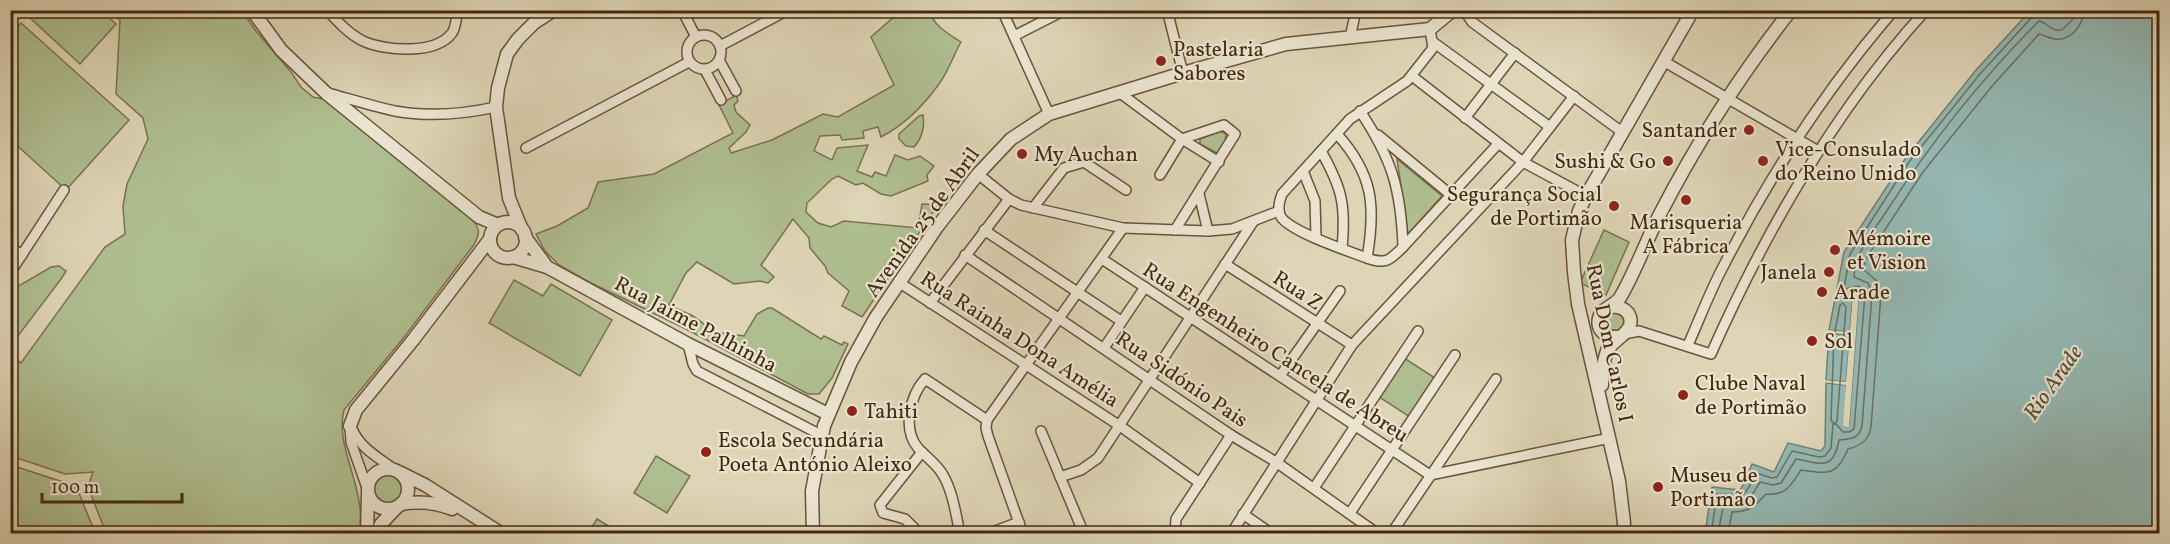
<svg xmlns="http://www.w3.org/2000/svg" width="2170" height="544" font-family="Vollkorn,serif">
<rect width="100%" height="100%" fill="#ded5b6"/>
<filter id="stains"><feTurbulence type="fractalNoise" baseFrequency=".00333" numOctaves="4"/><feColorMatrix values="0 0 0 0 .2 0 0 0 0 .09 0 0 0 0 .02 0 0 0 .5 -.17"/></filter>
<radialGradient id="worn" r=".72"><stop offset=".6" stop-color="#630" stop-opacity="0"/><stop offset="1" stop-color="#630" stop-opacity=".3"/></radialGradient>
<g fill="#afbe90" stroke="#7a7350" stroke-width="1.5">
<polygon points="34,11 102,11 116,24 80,64 28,16"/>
<path d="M109,11H242L256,31L291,72L301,87L313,97L323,99L471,219C481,228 480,235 473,246L405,336L344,410C334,448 368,490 359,533H106L88,487L93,472L65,474L11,456V354L21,363L105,247L125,234L123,206L127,184L148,139L143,118L116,94L120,20Z"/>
<path d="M894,11H930C933,26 949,34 961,42C953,56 948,72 939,84C924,105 904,125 881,137L878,127L863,131L864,138L842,140L840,135L820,136L814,151L832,160L837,148L868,145L857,171L872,177L875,172L886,176L895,155L908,160L920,156L934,166L927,175L928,181L891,196L881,194L863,183L856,185L838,176L832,179L807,203L806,212L818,223L831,227L844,221L918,228L922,204L938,205L862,317L842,306L849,291L828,273L825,266L810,248L809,238L793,219L761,265L774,277L768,283L760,281L734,284L697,262L686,273L669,305L693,316L715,332L744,336L757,314L768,308H772L821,339L824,336L842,345L844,342L848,344L832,378L819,394H808L688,330L589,282L559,265L545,251L536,234L557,226L588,208L598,182L654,174L733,133L719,105L736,95L738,101L734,105L736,112L750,125L746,132L729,148L731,153L772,140L823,114L838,117L894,85L871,37L896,15Z"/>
<polygon points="21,23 129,120 66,190 11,140 11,35"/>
<path d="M923,115C925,128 922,138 914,147L906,146L899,139V134L919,116Z"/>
<polygon points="1220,131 1226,134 1225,141 1217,153 1200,144 1200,139"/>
<polygon points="1397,159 1442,196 1408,234"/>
<polygon points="1604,230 1629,242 1606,295 1580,283"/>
<polygon points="59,266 66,271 61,279 14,341 11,349 11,293 15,288 51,267"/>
<polygon points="514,280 543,296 551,284 612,320 580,376 489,323"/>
<circle cx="1615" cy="322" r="9"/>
<polygon points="1404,358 1435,378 1410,417 1379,397"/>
<polygon points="656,456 690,476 667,513 634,493"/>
<polygon points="11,465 69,484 78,491 94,530 92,533 11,533"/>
<circle cx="388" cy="489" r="14"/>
<polygon points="597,519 620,533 588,533"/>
</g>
<g fill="#94b8b3" stroke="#747e72" stroke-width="1.5">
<polygon points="2030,11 2050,11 2056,19 2063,11 2159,11 2159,533 1705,534 1712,487 1740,490 1744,484 1752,464 1774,472 1788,443 1821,451 1825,446 1826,383 1846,385 1849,426 1859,292 1853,292 1850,332 1829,330 1844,252 1905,159 1976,70"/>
<polygon points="1829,333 1850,335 1846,382 1826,380"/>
</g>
<polygon fill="#ded5b6" points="1853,292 1859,292 1849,427 1843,426 1846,385 1823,382 1823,380 1846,382 1850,335 1826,332 1826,330 1850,332"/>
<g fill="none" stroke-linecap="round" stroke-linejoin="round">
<g stroke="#6c7062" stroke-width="1.5">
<polygon points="1843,303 1846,307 1837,421 1834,424 1831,420 1834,336 1840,305"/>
<path d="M1711,534L1717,494L1743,495L1749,487L1756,473L1772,478L1777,477L1792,451L1819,457L1825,456L1831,448L1833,424H1836L1843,432H1849L1854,429L1865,294C1863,284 1854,285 1847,289L1844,288L1850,254L1909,162L1980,74L2032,17L2034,10"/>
<path d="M1718,534L1724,502C1750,501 1746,505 1760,482L1773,485L1781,483L1796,459C1821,463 1833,472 1839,440C1851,439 1859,439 1862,426L1872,294L1868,283L1854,277C1855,252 1873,232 1886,212C1930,144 1981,79 2039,21C2047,22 2050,32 2062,30L2072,20L2075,10"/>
<path d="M1728,534L1732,512C1749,512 1755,506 1766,494C1786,496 1791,485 1801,470C1826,473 1836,478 1848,449C1861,446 1869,440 1871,427L1881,294L1877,281L1864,270L1865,260L1923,172L1993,85L2039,34C2044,35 2049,38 2054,39C2071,41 2083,26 2084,10"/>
</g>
<g stroke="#6b533a" stroke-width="12">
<g id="minor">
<path d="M327,10C338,22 349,34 363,41C385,51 436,55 452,33C456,28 456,17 458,10"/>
<polyline points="682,10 696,37"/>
<polyline points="1002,10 1049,114"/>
<polyline points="1167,10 1183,73"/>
<polyline points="1464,10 1472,22 1622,132"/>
<path d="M1430,29L1433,48L1407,81L1350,119L1282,194C1279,202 1277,210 1281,217C1291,232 1348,251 1367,258C1386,265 1390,260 1403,247L1498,144"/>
<circle cx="704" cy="52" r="17"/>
<polyline points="1014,36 1065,10"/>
<polyline points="1350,38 1356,10"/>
<polyline points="1433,42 1550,127"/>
<polyline points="720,46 788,10"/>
<polyline points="719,60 736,91"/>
<polyline points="1665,62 1818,151"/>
<polyline points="705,70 721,100"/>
<polyline points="1412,76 1523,162 1586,196"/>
<path d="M328,93C350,99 372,106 395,111C428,117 464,114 496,107"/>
<polyline points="1120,93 1182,139 1219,162"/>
<path d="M1360,111C1392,159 1401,189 1403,247"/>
<polyline points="1465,118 1515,53"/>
<path d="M1337,134C1373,174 1376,206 1367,258"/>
<polyline points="1378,135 1451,195"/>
<polyline points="526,148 689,62"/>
<path d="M1321,151C1342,188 1346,205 1342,248"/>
<polyline points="1303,171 1315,201 1316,237"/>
<polyline points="978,174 1009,199 1021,205 1123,228 1208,231 1232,229 1279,211"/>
<polyline points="1160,175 1182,139"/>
<polyline points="1199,194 1208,231"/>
<polyline points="10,196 10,199"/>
<polyline points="1033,208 1064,168 1084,162 1126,190"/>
<polyline points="984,230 1121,321"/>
<polyline points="1175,230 1235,134 1224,125 1182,139"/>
<polyline points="10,247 22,255"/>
<polyline points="965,255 1231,435 1276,462 1378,534"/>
<polyline points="1102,259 1430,475 1610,438"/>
<polyline points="1225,264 1352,345"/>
<polyline points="10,273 64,190"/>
<polyline points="900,283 1120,426 1200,483"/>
<polyline points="930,303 1009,199"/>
<path d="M1624,334L1639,331L1711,354C1766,230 1834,111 1926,10"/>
<polyline points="688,344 693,364 697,371 823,436"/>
<path d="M1688,345C1700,318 1710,291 1724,265C1770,175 1827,88 1894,10"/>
<polyline points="1104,348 1145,287"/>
<polyline points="1280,376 1340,291"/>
<polyline points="350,426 351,442 367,488"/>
<path d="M352,429C361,449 378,457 395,470"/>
<polyline points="1041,431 1084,534"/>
<polyline points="1060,477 1081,470 1098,458 1253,222"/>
<polyline points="1314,488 1418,331"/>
<polyline points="1350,513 1455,355"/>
<polyline points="1243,514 1272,534"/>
<polyline points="920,534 905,519 883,513 880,505 922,452"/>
<path d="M960,534C956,515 953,492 943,475C937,464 926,457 918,448C902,429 910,396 925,379L987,420"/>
<polyline points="987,534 1019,522"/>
<polyline points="1023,534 988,436 986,428 987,420 1123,228"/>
<polyline points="1175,534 1176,519 1231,435"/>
<polyline points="1231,534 1352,345 1523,162 1574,96"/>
<polyline points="1391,534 1496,379"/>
</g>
</g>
<g stroke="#6b533a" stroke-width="15">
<g id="tertiary">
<polyline points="252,10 281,50 326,93 479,217 498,225"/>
<circle cx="508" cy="240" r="18"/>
<polyline points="522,230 509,198 496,107 498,88 507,54 518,39 534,23 554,10"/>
<polyline points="525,237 547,267"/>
<polyline points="513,257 547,267 688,344 828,414"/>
<path d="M1618,337C1607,338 1596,331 1599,318C1602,307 1616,306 1621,296C1636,270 1646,241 1660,214C1697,142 1741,74 1791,10"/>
<path d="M1602,385C1602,374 1603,362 1607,351C1613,338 1639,331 1628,313C1623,307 1617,306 1611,307"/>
<polyline points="350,426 356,410 413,340 490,239"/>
<circle cx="388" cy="489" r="20"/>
<polyline points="401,473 425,485 502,534"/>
<path d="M401,504C419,501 435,502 452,509"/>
<polyline points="367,534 368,494"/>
<polyline points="377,534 381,524 396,508"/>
<polyline points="813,534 812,491 824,426 851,362 876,317 937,227 978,174 1011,139 1049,114 1183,73 1286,44 1430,29 1453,10"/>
<polyline points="1623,534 1624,523 1619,481 1578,304 1574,272 1572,240 1579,211 1586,196 1693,10"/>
</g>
</g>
<use href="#minor" stroke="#eae4d0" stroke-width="9"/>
<use href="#tertiary" stroke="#eae4d0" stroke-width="12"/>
</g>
<g fill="#8f2418" stroke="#eae4d0" stroke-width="2">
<circle cx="1161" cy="61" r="6"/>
<circle cx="1749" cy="130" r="6"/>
<circle cx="1022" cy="154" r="6"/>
<circle cx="1668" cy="161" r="6"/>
<circle cx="1763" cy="161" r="6"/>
<circle cx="1686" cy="200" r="6"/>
<circle cx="1614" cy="206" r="6"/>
<circle cx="1835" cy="250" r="6"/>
<circle cx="1829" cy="272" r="6"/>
<circle cx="1822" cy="292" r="6"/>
<circle cx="1812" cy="341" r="6"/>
<circle cx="1683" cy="395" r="6"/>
<circle cx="852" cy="411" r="6"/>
<circle cx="706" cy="452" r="6"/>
<circle cx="1658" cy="487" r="6"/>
</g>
<g text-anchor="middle" stroke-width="4.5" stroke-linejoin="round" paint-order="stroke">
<g font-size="21" fill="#452810" stroke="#eae4d0" text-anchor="start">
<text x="1173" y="56">Pastelaria<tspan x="1173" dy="24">Sabores</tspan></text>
<text x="1737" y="137" text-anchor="end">Santander</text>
<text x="1775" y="156">Vice-Consulado<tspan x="1775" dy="24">do Reino Unido</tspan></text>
<text x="1034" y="161">My Auchan</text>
<text x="1656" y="168" text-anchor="end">Sushi &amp; Go</text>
<text x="1602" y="201" text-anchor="end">Segurança Social<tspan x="1602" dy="24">de Portimão</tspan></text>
<text x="1686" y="229" text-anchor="middle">Marisqueria<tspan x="1686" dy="24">A Fábrica</tspan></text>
<text x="1847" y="245">Mémoire<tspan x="1847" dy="24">et Vision</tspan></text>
<text x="1817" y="279" text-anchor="end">Janela</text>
<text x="1834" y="299">Arade</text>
<text x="1824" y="348">Sol</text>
<text x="1695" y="390">Clube Naval<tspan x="1695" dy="24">de Portimão</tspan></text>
<text x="864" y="418">Tahiti</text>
<text x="718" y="447">Escola Secundária<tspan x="718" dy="24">Poeta António Aleixo</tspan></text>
<text x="1670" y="482">Museu de<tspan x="1670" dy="24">Portimão</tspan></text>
</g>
<g font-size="21" fill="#452810" stroke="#eae4d0">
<text transform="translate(922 222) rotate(-54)" y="7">Avenida 25 de Abril</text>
<text transform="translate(1298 290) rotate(33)" y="7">Rua Z</text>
<text transform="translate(696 324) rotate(28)" y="7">Rua Jaime Palhinha</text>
<text transform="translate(1020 339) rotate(33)" y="7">Rua Rainha Dona Amélia</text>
<text transform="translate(1610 343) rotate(78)" y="7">Rua Dom Carlos I</text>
<text transform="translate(1276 352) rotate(33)" y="7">Rua Engenheiro Cancela de Abreu</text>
<text transform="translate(1182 379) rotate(34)" y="7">Rua Sidónio Pais</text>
</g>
<g font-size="22" font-style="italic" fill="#594c39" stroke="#eae4d0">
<text transform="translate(2052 382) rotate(-55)" y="8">Rio Arade</text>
</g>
</g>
<rect width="2170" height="544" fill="none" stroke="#ded5b6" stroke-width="36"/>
<rect x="12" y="12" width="2146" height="520" fill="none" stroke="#452810" stroke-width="3"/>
<rect x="18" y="18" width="2134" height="508" fill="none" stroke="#452810" stroke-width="1.5"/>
<path d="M42 493v9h140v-9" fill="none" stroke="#452810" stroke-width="3"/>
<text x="51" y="493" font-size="18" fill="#452810" stroke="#eae4d0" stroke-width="4.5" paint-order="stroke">100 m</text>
<rect width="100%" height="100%" filter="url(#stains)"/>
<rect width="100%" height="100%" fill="url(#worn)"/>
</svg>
